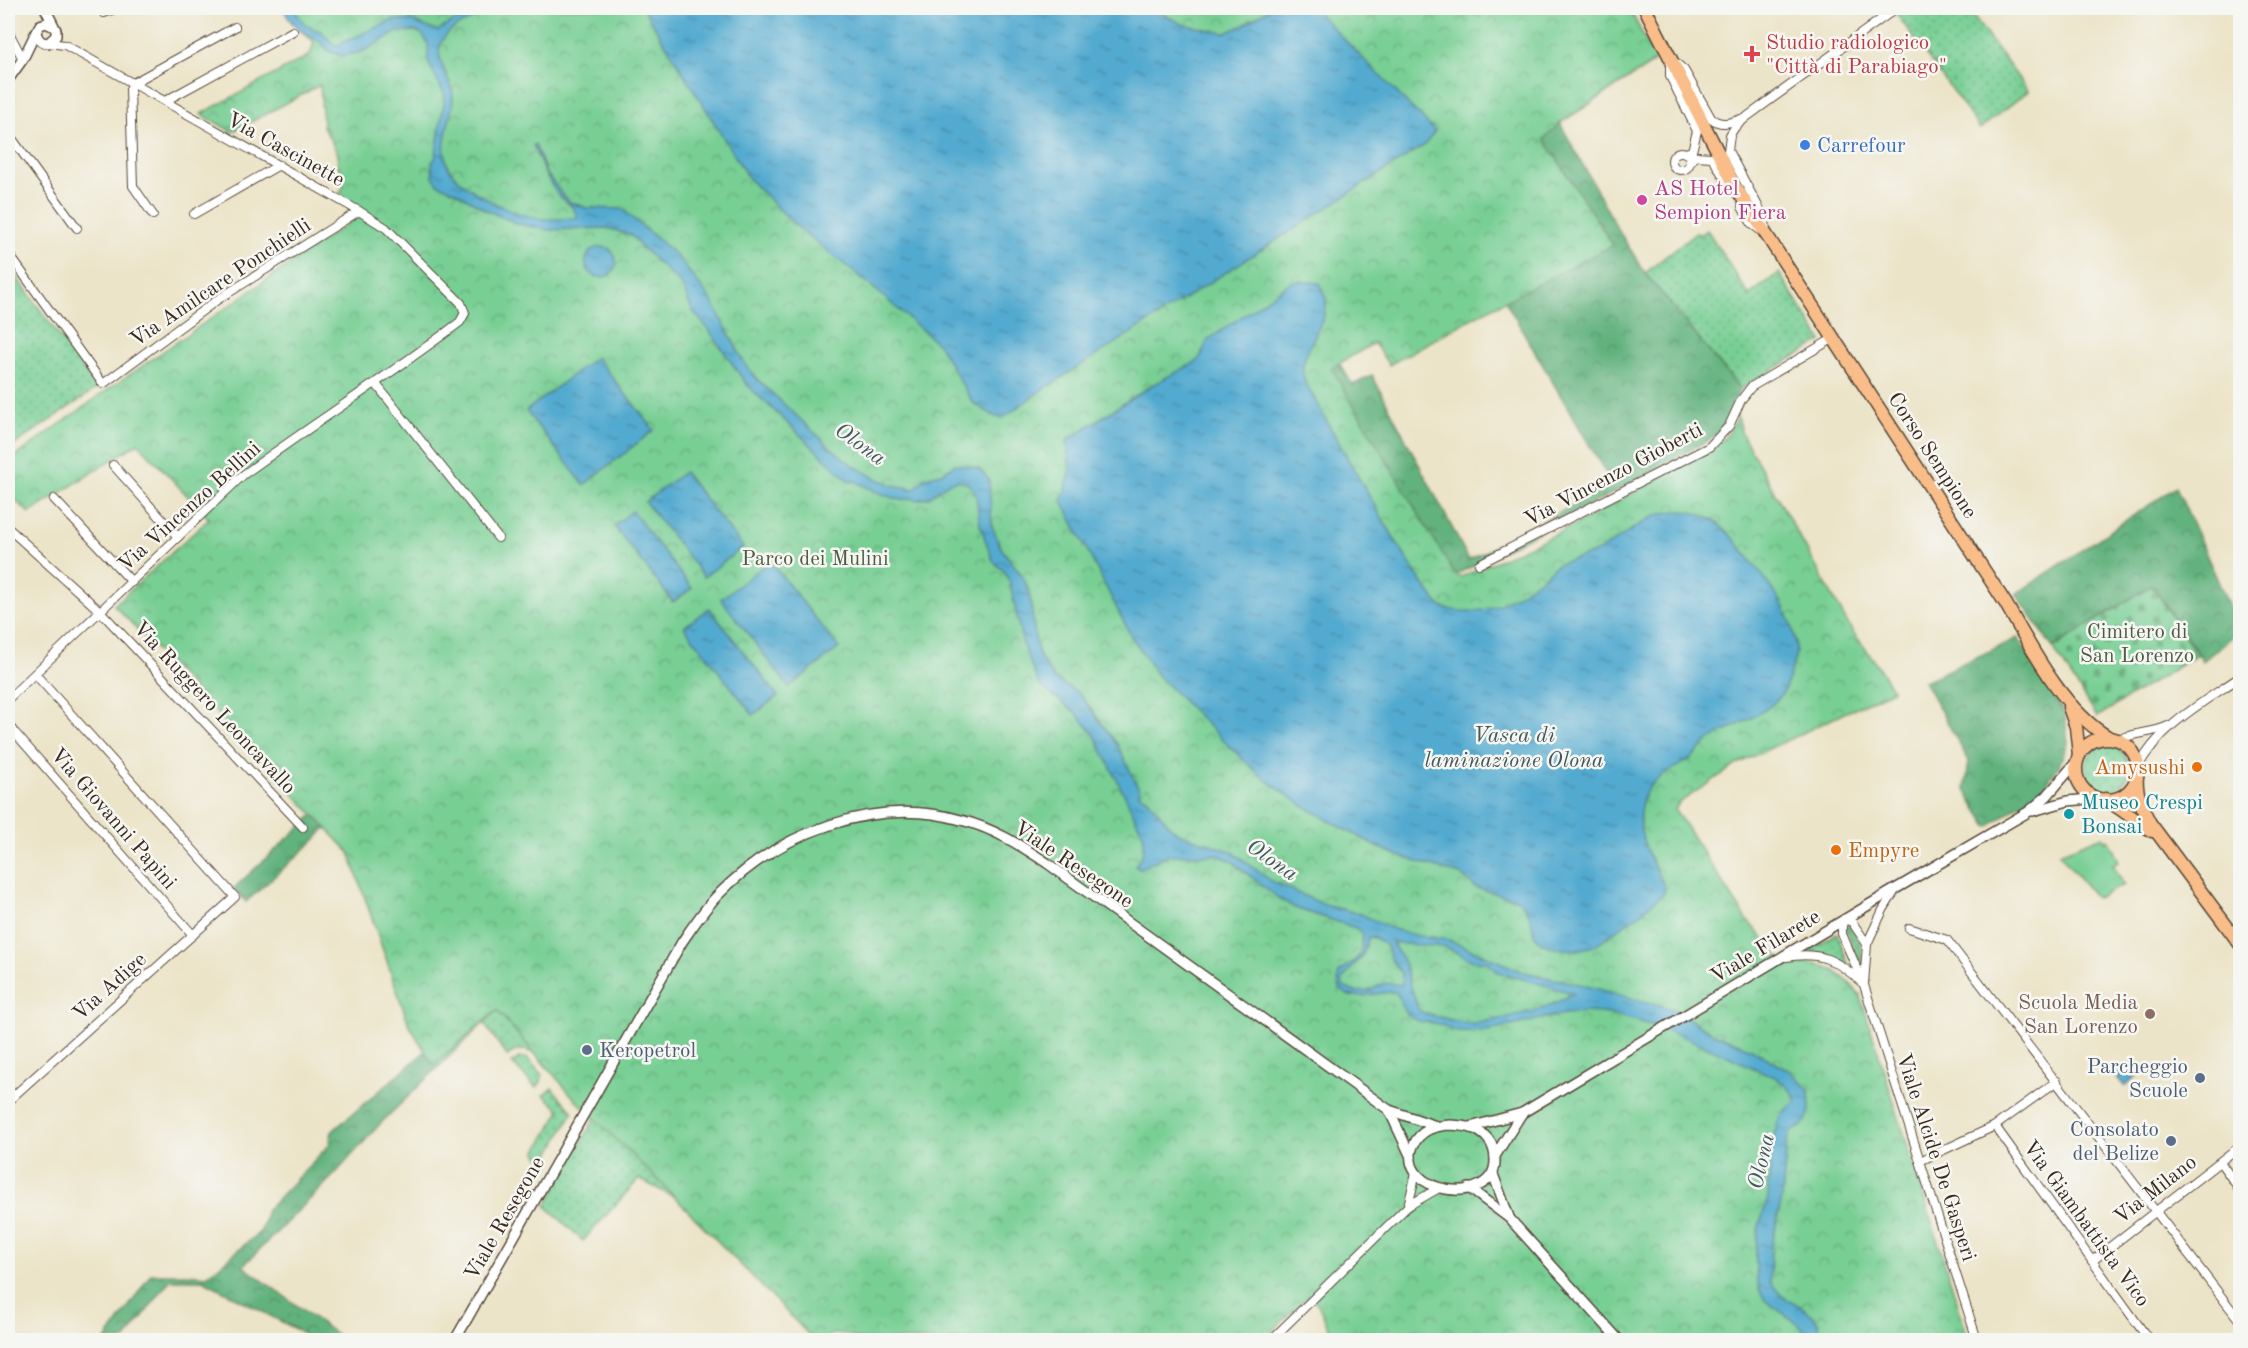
<svg xmlns="http://www.w3.org/2000/svg" width="2248" height="1348" font-family="'Old Standard TT',serif">
<defs>
<pattern id="grass-dots" width="8" height="8" patternUnits="userSpaceOnUse" patternTransform="scale(1.5)"><rect width="8" height="8" fill="#78cf94"/><path d="M2 2h.1M6 6h.1" fill="none" stroke="#64a878" stroke-width="1.8" stroke-linecap="round"/></pattern>
<pattern id="forest-crowns" width="20" height="18" patternUnits="userSpaceOnUse" patternTransform="scale(1.5)"><rect width="20" height="18" fill="#62b27e"/><path d="M2 6a3 3 0 1 1 6 0M12 15a3 3 0 1 1 6 0" fill="none" stroke="#529167"/></pattern>
<pattern id="cemetery-stones" width="16" height="16" patternUnits="userSpaceOnUse" patternTransform="scale(1.5)"><rect width="16" height="16" fill="#78cf94"/><path d="M2 7V4a2 2 0 0 1 4 0v3zM10 15v-3a2 2 0 0 1 4 0v3z" fill="#64a878"/></pattern>
<pattern id="park-crowns" width="20" height="18" patternUnits="userSpaceOnUse" patternTransform="scale(1.5)"><rect width="20" height="18" fill="#78cf94"/><path d="M2 6a3 3 0 1 1 6 0M12 15a3 3 0 1 1 6 0" fill="none" stroke="#64a878"/></pattern>
<pattern id="water-ripples" width="26" height="14" patternUnits="userSpaceOnUse" patternTransform="scale(1.5)"><rect width="26" height="14" fill="#53aad0"/><path d="M2 4q2-2 4 0t4 0M15 11q2-2 4 0t4 0" fill="none" stroke="#468ba8"/></pattern>
</defs>
<rect width="100%" height="100%" fill="#f6f6f2"/>
<filter id="ink" filterUnits="userSpaceOnUse"><feTurbulence type="fractalNoise" baseFrequency=".0167" numOctaves="2"/><feDisplacementMap in="SourceGraphic" scale="12" xChannelSelector="R" yChannelSelector="G"/><feConvolveMatrix kernelMatrix="1 2 1 2 8 2 1 2 1" color-interpolation-filters="sRGB"/></filter>
<filter id="wash" filterUnits="userSpaceOnUse"><feTurbulence type="fractalNoise" baseFrequency=".008" numOctaves="4" result="noise"/><feDisplacementMap in="SourceGraphic" scale="24" xChannelSelector="R" yChannelSelector="G"/><feGaussianBlur stdDeviation="1.35" result="paint"/><feColorMatrix in="noise" values="0 0 0 0 0 0 0 0 0 0 0 0 0 0 0 0 0 1.4 0 .05"/><feComposite in="paint" operator="in"/></filter>
<g filter="url(#wash)">
<rect width="100%" height="100%" fill="#ece4c8"/>
<g fill="url(#grass-dots)" stroke="#5a7c59" stroke-width="1.5">
<polygon points="1892,8 1967,8 2028,91 1980,129"/>
<polygon points="1707,230 1749,295 1779,273 1822,341 1740,389 1645,273 1692,235 1696,232 1699,235"/>
<polygon points="8,265 97,388 8,449"/>
<circle cx="2107" cy="768" r="22"/>
<polygon points="1850,925 1861,945 1862,972 1846,926"/>
<polygon points="1837,933 1850,969 1820,953 1808,951"/>
<polygon points="674,975 678,1199 639,1179 583,1241 546,1206"/>
<path d="M497,1010L538,1056C526,1049 518,1047 507,1056L483,1022Z"/>
<polygon points="519,1058 527,1058 542,1075 541,1082 536,1088 512,1063"/>
<polygon points="552,1088 573,1112 545,1163 536,1153 560,1110 544,1095"/>
</g>
<g fill="url(#forest-crowns)" stroke="#4e6e4e" stroke-width="1.5">
<polygon points="1470,8 1479,17 1489,8 1629,8 1655,59 1654,62 1560,123 1620,233 1645,273 1740,389 1719,434 1583,509 1455,575 1324,371 1339,363 1353,385 1372,375 1469,560 1613,485 1493,280"/>
<polygon points="2176,487 2240,630 2203,661 2152,585 2053,648 2016,594"/>
<polygon points="2018,638 2065,714 2068,743 2059,766 2043,788 1988,827 1965,790 1969,761 1924,681"/>
<polygon points="420,716 317,838 246,902 234,888"/>
<polygon points="577,931 546,1066 497,1010 380,1124 336,1173 243,1266 344,1340 311,1340 297,1330 203,1280 170,1280 125,1340 106,1340 151,1274 188,1274 207,1276 261,1231 267,1210 329,1145 332,1132 336,1128 476,1008"/>
</g>
<polygon fill="url(#cemetery-stones)" stroke="#5a7c59" stroke-width="1.5" points="2152,585 2197,655 2097,717 2053,648"/>
<path fill="url(#park-crowns)" stroke="#5a7c59" stroke-width="1.5" d="M284,8H1470L1479,17L1489,8H1629L1655,59L1654,62L1560,123L1544,139L1613,245L1474,317L1389,365L1374,343L1331,368L1455,575L1461,577L1573,526L1714,448L1729,433L1737,416L1741,432L1852,631L1874,660L1893,690L1739,763L1679,803L1675,810L1748,921L1787,966C1821,958 1839,969 1860,995L1969,1340H1334L1318,1304L1309,1296L1263,1340H859C846,1333 834,1330 822,1340H814L663,1185L574,1098L497,1010L433,1064L409,1025L349,852L114,605L209,519L138,443L29,513L8,494V462L103,393L353,220L351,208L340,192L344,186L338,174V154L323,126L320,85L232,132L201,114L310,55L314,42L292,23Z"/>
<polygon fill="#78cf94" stroke="#5a7c59" stroke-width="1.5" points="2103,836 2105,841 2108,839 2119,861 2113,864 2124,885 2096,898 2059,853"/>
<g fill="url(#water-ripples)" stroke="#476a77" stroke-width="1.5" fill-rule="evenodd">
<path d="M283,8H293L303,22L311,28L322,32L335,46L393,20L411,21L437,31C459,18 476,8 502,8C481,16 433,27 440,58C443,72 453,83 453,97C453,118 440,140 446,161C453,187 511,213 536,218C550,221 563,218 577,218C576,206 564,202 557,193C546,178 540,162 533,145L535,144L546,173L562,194L570,202L587,208L622,209L676,255L712,301L745,364L757,379L829,446L854,466L875,478L893,485L914,489L926,477L942,473L955,464L978,468L989,479L992,526L1001,548L1021,574L1029,591L1036,643L1040,657L1055,680L1078,692L1085,701L1117,744L1140,791L1139,794L1147,798L1170,826L1178,833L1233,852L1271,881L1325,905L1361,914L1390,928L1414,935L1449,940L1523,972L1579,984L1673,1009L1711,1032L1753,1050L1790,1071L1809,1090L1810,1110L1807,1119L1801,1127L1791,1132L1787,1140L1782,1198L1771,1248L1770,1282L1782,1296L1802,1307L1814,1317L1818,1322L1822,1340H1808C1805,1323 1778,1312 1765,1300C1752,1284 1755,1241 1760,1222C1764,1210 1770,1198 1768,1186C1772,1162 1770,1137 1781,1116C1784,1108 1793,1107 1797,1100L1790,1090L1775,1077C1720,1054 1668,1025 1608,1014C1558,1005 1509,1035 1459,1032C1452,1032 1445,1026 1438,1024C1430,1021 1420,1024 1412,1018C1401,1010 1402,1001 1396,992C1378,990 1331,1012 1339,972C1346,968 1357,960 1361,952C1363,946 1359,941 1363,934L1356,928L1295,908L1278,898L1230,860L1217,855H1168L1139,869L1135,866L1142,855L1144,837L1129,804L1094,734L1076,713L1039,685L1023,645L1010,584L1005,572L993,561L980,525L976,495L970,485L958,480L948,483L929,497L918,500L910,498L902,500L884,495L854,481L850,482L747,385L709,330L692,310L682,285L639,245L631,235L607,228L549,230L518,224L484,209L455,191L438,184L433,176L432,162L435,159L445,96L428,62V43L422,34L415,31L397,32L362,52L341,56L329,51L321,42L301,31L289,19ZM1368,937L1375,938L1386,946L1391,960L1401,973L1402,985L1385,983L1368,991L1355,992L1343,987L1342,980L1364,953ZM1392,943L1446,947L1473,961L1487,962L1498,972L1572,993C1555,1008 1494,1022 1471,1023C1460,1023 1449,1019 1439,1017C1431,1015 1424,1015 1418,1009L1403,960Z"/>
<polygon points="643,8 1152,8 1182,24 1225,33 1242,26 1271,8 1313,8 1435,131 1425,145 1042,390 1003,418 994,416 973,403 939,345 876,290 793,223 749,179"/>
<circle cx="601" cy="262" r="15"/>
<path d="M1299,281L1319,283C1345,316 1292,348 1305,382C1322,412 1425,602 1444,608C1483,619 1509,602 1539,580C1545,576 1549,570 1555,566C1567,559 1581,559 1594,553C1622,541 1646,512 1677,511C1710,510 1727,529 1745,553C1767,580 1797,616 1796,653C1795,660 1792,667 1790,674C1787,684 1784,694 1776,701C1757,719 1730,726 1709,741C1702,746 1697,754 1690,759C1675,768 1653,778 1645,794C1630,827 1650,858 1665,887L1664,893L1640,914L1594,946L1577,950L1554,948L1542,943L1534,935L1531,919L1526,908L1517,899L1476,888L1461,875L1399,856L1372,844L1302,805L1263,778L1234,751L1157,675L1130,634L1062,501L1070,474L1067,440L1152,385L1198,361L1208,340L1291,282Z"/>
<polygon points="596,357 654,430 584,485 526,411"/>
<polygon points="684,472 743,547 704,577 645,502"/>
<polygon points="632,511 692,588 673,602 614,526"/>
<polygon points="770,561 839,648 789,687 721,599"/>
<polygon points="709,608 778,696 753,715 684,627"/>
<polygon points="2130,1065 2137,1069 2138,1075 2124,1086 2116,1076"/>
</g>
</g>
<g filter="url(#ink)">
<g fill="none" stroke-linecap="round" stroke-linejoin="round">
<g stroke="#564638" stroke-width="10">
<g id="minor">
<polyline points="100,8 104,13 117,8"/>
<polyline points="8,31 23,59"/>
<polyline points="1670,61 1670,76 1697,131 1692,151 1685,153"/>
<path d="M1676,63L1684,70L1711,118C1720,126 1730,123 1741,119"/>
<polyline points="165,101 293,31"/>
<polyline points="8,133 77,228"/>
<circle cx="1681" cy="161" r="9"/>
<polyline points="1690,162 1696,156 1712,157 1726,181"/>
<polyline points="1742,207 1752,224 1760,230"/>
<polyline points="194,214 279,165"/>
<polyline points="153,215 133,186 130,89 133,83 235,27"/>
<polyline points="1766,232 1765,219 1728,151 1730,135 1735,127 1748,116 1891,12"/>
<polyline points="8,253 103,384 217,300 359,211"/>
<polyline points="376,384 498,538"/>
<polyline points="113,465 178,537"/>
<polyline points="54,499 132,582"/>
<polyline points="8,528 101,612 303,827"/>
<polyline points="1479,564 1709,447 1729,426 1741,400 1751,387 1834,338"/>
<path d="M8,699L243,475C314,423 389,376 460,322L465,313L461,303L386,228L359,211L65,45L48,43"/>
<polyline points="8,725 193,935"/>
<path d="M2118,740C2133,732 2152,734 2168,726"/>
<path d="M2137,769C2159,726 2202,703 2240,677"/>
<polyline points="1909,928 1947,940 2240,1321"/>
<polyline points="1867,944 1852,922 1844,919 1842,926 1842,934 1864,985 1977,1340"/>
<path d="M1786,957C1818,951 1837,959 1861,982"/>
<polyline points="1864,984 1867,944 1883,910 1896,889"/>
<polyline points="8,1101 235,897 35,674"/>
<polyline points="1995,1126 2149,1340"/>
<polyline points="1920,1161 1995,1126 2057,1081"/>
<polyline points="2220,1162 2240,1190"/>
<polyline points="1408,1206 1416,1173"/>
<polyline points="2092,1261 2240,1146"/>
<polyline points="835,1340 845,1340"/>
<polyline points="1271,1340 1408,1206 1439,1188"/>
</g>
</g>
<g stroke="#564638" stroke-width="12">
<g id="tertiary">
<path d="M45,8L56,30V36L48,43C41,43 37,39 36,32L40,25L46,23L54,27"/>
<polyline points="8,80 23,59 36,32"/>
<polyline points="2033,811 2068,801 2101,798"/>
<polyline points="1389,1110 1411,1157"/>
<path d="M1450,1125C1465,1126 1478,1127 1488,1139C1493,1145 1495,1152 1495,1160C1496,1208 1395,1195 1413,1146C1420,1130 1434,1126 1450,1125Z"/>
<polyline points="1470,1127 1522,1113 1897,888 2028,812 2047,796 2078,760"/>
<polyline points="1495,1156 1522,1113"/>
<polyline points="1493,1174 1509,1217"/>
<polyline points="1469,1188 1509,1218 1619,1340"/>
<path d="M455,1340L682,942C693,926 704,909 718,895C779,832 875,796 961,820C993,828 1020,845 1047,863L1389,1110L1436,1126"/>
</g>
</g>
<g stroke="#564638" stroke-width="15">
<g id="primary">
<path d="M1645,8L1736,188L2006,604C2031,648 2064,711 2108,737"/>
<polyline points="2069,707 2076,727 2079,755"/>
<circle cx="2107" cy="769" r="31"/>
<path d="M2137,775C2135,792 2142,808 2150,823L2240,944"/>
<polyline points="2106,799 2152,831"/>
</g>
</g>
<use href="#minor" stroke="#fff" stroke-width="8"/>
<use href="#tertiary" stroke="#fff" stroke-width="9"/>
<use href="#primary" stroke="#f8bd88" stroke-width="12"/>
</g>
</g>
<path fill="#e0444e" stroke="#f6f6f2" stroke-width="2" d="M1749 45h6v6h6v6h-6v6h-6v-6h-6v-6h6z"/>
<circle fill="#3f7fe0" stroke="#f6f6f2" stroke-width="2" cx="1805" cy="145" r="6"/>
<circle fill="#d1479c" stroke="#f6f6f2" stroke-width="2" cx="1642" cy="200" r="6"/>
<g fill="#e8710a" stroke="#f6f6f2" stroke-width="2">
<circle cx="2197" cy="767" r="6"/>
<circle cx="1836" cy="850" r="6"/>
</g>
<circle fill="#0f9aa8" stroke="#f6f6f2" stroke-width="2" cx="2069" cy="814" r="6"/>
<circle fill="#8d6e63" stroke="#f6f6f2" stroke-width="2" cx="2150" cy="1014" r="6"/>
<g fill="#5c6f8a" stroke="#f6f6f2" stroke-width="2">
<circle cx="587" cy="1050" r="6"/>
<circle cx="2200" cy="1078" r="6"/>
<circle cx="2171" cy="1141" r="6"/>
</g>
<g text-anchor="middle" stroke-width="5" stroke-linejoin="round" paint-order="stroke">
<g font-size="21" fill="#be3a42" stroke="#f6f6f2" text-anchor="start">
<text x="1766" y="49">Studio radiologico<tspan x="1766" dy="24">"Città di Parabiago"</tspan></text>
</g>
<g font-size="21" fill="#366cbe" stroke="#f6f6f2" text-anchor="start">
<text x="1817" y="152">Carrefour</text>
</g>
<g font-size="21" fill="#3b2a1e" stroke="#f6f6f2">
<text transform="translate(286 149) rotate(29)" y="7">Via Cascinette</text>
<text transform="translate(220 282) rotate(-34)" y="7">Via Amilcare Ponchielli</text>
<text transform="translate(1933 455) rotate(57)" y="7">Corso Sempione</text>
<text transform="translate(1613 474) rotate(-28)" y="7">Via Vincenzo Gioberti</text>
<text transform="translate(189 506) rotate(-42)" y="7">Via Vincenzo Bellini</text>
<text transform="translate(215 707) rotate(47)" y="7">Via Ruggero Leoncavallo</text>
<text transform="translate(114 818) rotate(49)" y="7">Via Giovanni Papini</text>
<text transform="translate(1074 864) rotate(34)" y="7">Viale Resegone</text>
<text transform="translate(1765 946) rotate(-31)" y="7">Viale Filarete</text>
<text transform="translate(109 986) rotate(-42)" y="7">Via Adige</text>
<text transform="translate(1937 1157) rotate(72)" y="7">Viale Alcide De Gasperi</text>
<text transform="translate(2155 1189) rotate(-38)" y="7">Via Milano</text>
<text transform="translate(504 1218) rotate(-60)" y="7">Viale Resegone</text>
<text transform="translate(2087 1223) rotate(54)" y="7">Via Giambattista Vico</text>
</g>
<g font-size="21" fill="#b23c85" stroke="#f6f6f2" text-anchor="start">
<text x="1654" y="195">AS Hotel<tspan x="1654" dy="24">Sempion Fiera</tspan></text>
</g>
<g font-size="21" fill="#4d5c41" stroke="#f6f6f2">
<text x="815" y="565">Parco dei Mulini</text>
<text x="2137" y="638">Cimitero di<tspan x="2137" dy="24">San Lorenzo</tspan></text>
</g>
<g font-size="21" fill="#c56008" stroke="#f6f6f2" text-anchor="end">
<text x="2185" y="774">Amysushi</text>
<text x="1848" y="857" text-anchor="start">Empyre</text>
</g>
<g font-size="21" fill="#0d838f" stroke="#f6f6f2" text-anchor="start">
<text x="2081" y="809">Museo Crespi<tspan x="2081" dy="24">Bonsai</tspan></text>
</g>
<g font-size="21" fill="#785e54" stroke="#f6f6f2" text-anchor="end">
<text x="2138" y="1009">Scuola Media<tspan x="2138" dy="24">San Lorenzo</tspan></text>
</g>
<g font-size="21" fill="#4e5e75" stroke="#f6f6f2" text-anchor="end">
<text x="599" y="1057" text-anchor="start">Keropetrol</text>
<text x="2188" y="1073">Parcheggio<tspan x="2188" dy="24">Scuole</tspan></text>
<text x="2159" y="1136">Consolato<tspan x="2159" dy="24">del Belize</tspan></text>
</g>
<g font-size="22" font-style="italic" fill="#43575c" stroke="#f6f6f2">
<text transform="translate(861 443) rotate(36)" y="8">Olona</text>
<text x="1514" y="742">Vasca di<tspan x="1514" dy="25">laminazione Olona</tspan></text>
<text transform="translate(1273 859) rotate(35)" y="8">Olona</text>
<text transform="translate(1760 1161) rotate(-77)" y="8">Olona</text>
</g>
</g>
<rect width="2248" height="1348" fill="none" stroke="#f6f6f2" stroke-width="30"/>
</svg>
